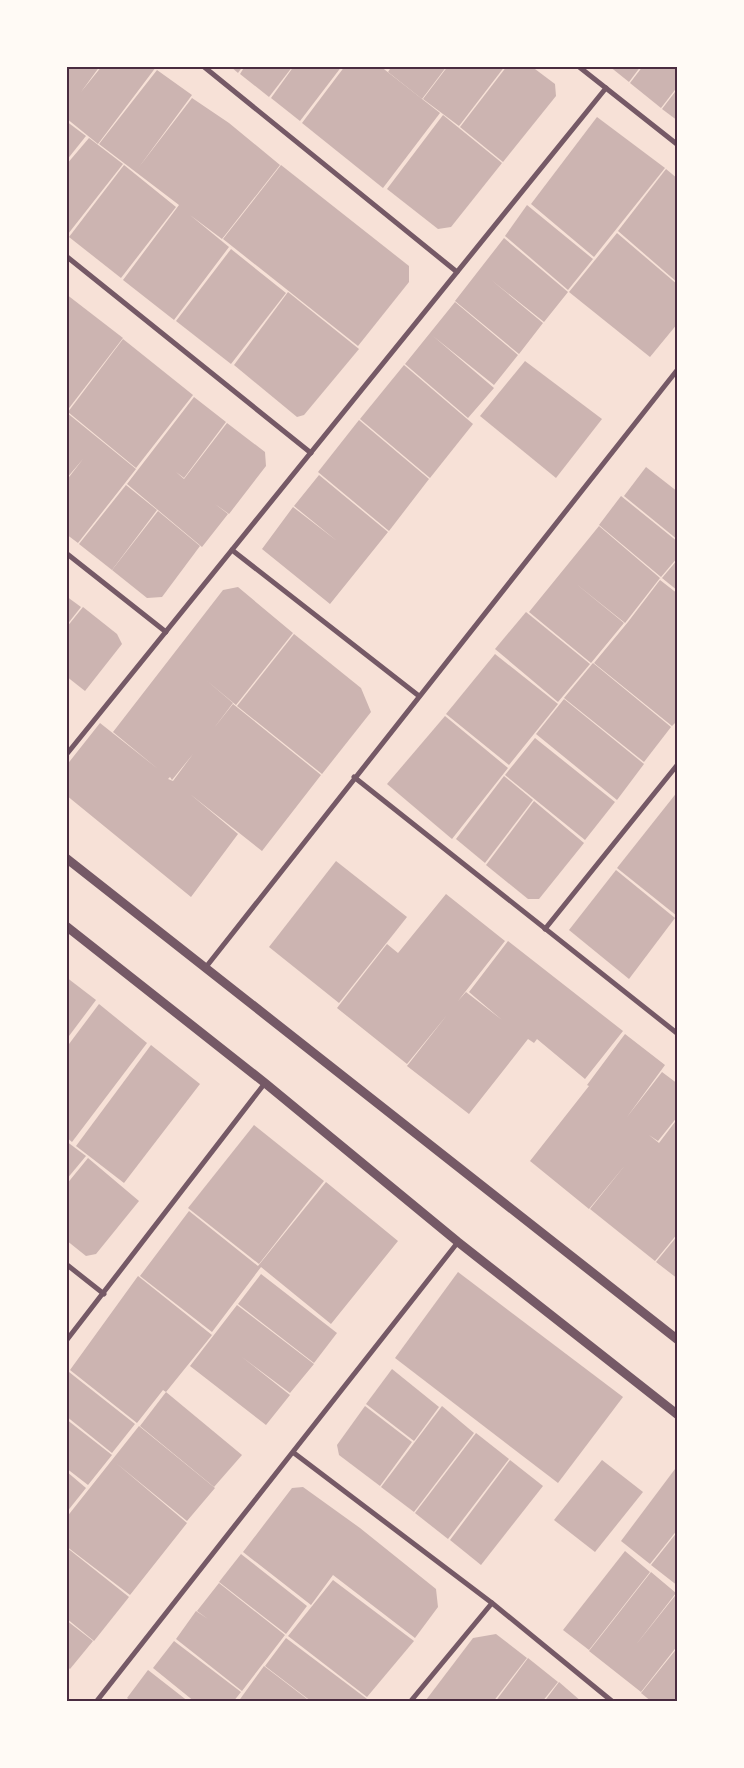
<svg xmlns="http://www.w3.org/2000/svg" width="744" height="1768" font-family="'Open Sans',sans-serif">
<rect width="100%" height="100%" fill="#f7e1d7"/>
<g fill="#ccb4b1" fill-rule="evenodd">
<polygon points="66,66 100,66 81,92 102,66 156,67 98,144 66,118"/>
<polygon points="230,66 243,66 238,73"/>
<polygon points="245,66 293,66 269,97 240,74"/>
<polygon points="294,66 342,66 300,121 271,98"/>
<polygon points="345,66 380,66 440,113 383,188 302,123"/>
<polygon points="392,66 447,66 422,99 388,72"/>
<polygon points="448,66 505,66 459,126 423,99"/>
<polygon points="507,66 531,66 555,84 556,96 503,162 460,127"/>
<polygon points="609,66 641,66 629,82"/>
<polygon points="643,66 678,66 678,86 661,108 630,83"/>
<polygon points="157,70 192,95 139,167 192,98 229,123 280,165 222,239 190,215 229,247 174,320 123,280 179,205 99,144"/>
<polygon points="678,88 678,121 662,109"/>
<polygon points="443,115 502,163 451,227 438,229 387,189"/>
<polygon points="597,117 665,168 594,257 531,204"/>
<polygon points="66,121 86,136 66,161"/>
<polygon points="89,138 123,164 68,234 66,165"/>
<polygon points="124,165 176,207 121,278 69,237"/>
<polygon points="281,165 409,266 409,282 358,346 223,239"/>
<polygon points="666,169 678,179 678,283 618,231"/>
<polygon points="527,205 593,259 568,290 505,236"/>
<polygon points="617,233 678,285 678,323 650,357 569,292"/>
<polygon points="504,238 568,292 544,322 490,279 543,323 519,354 455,301"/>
<polygon points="231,249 286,293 231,364 176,321"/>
<polygon points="288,292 359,349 304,415 297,417 234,365"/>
<polygon points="66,294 123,338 66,412"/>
<polygon points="455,302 518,355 494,385 433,336 494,388 468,418 405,364"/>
<polygon points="123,339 193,395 136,468 68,412"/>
<polygon points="525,361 602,419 556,478 480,416"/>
<polygon points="404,365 473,424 430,478 360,419"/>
<polygon points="194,397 226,422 184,478 176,472 184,479 227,423 265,452 266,466 229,514 215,504 228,514 202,547 127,484"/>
<polygon points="66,412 136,469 78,543 66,534 66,481 83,459 66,479"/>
<polygon points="359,420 429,479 389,531 318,472"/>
<polygon points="646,467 678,492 678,540 624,496"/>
<polygon points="319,475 388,532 330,604 262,549 293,507 337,541 294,506"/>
<polygon points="126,485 157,510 112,570 79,544"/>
<polygon points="621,496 678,542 678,557 661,577 599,525"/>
<polygon points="158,511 200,546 162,597 147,598 112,570"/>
<polygon points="599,526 660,578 625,623 575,583 624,623 591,663 529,612"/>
<polygon points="678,559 678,591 662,578"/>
<polygon points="660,580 678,594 678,720 672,726 594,663 628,622 637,629 628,622"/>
<path d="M238,587L293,633L236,705L206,680L233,703L214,728L233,704L321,775L262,851L190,794L238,834L191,897L66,795V766L100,723L158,769L113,732L223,590ZM193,754L173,781L168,779L170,777L172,780Z"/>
<polygon points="66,596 81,607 66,626"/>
<polygon points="83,607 117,634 122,644 85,691 66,676 66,628"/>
<polygon points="526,612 590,664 558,702 495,649"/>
<polygon points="294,634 361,688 371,712 322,774 237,706"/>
<polygon points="495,654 558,704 509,765 446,714"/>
<polygon points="593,663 671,727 644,762 564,698"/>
<polygon points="564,699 644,764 617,800 536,734"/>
<polygon points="445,716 508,768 452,839 387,784"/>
<polygon points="535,738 615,802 585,840 505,775"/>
<polygon points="504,776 533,800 485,863 456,839"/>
<polygon points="678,791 678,915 677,916 617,868"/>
<polygon points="534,801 584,843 539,899 528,899 486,865"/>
<polygon points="336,861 407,917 339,1003 269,947"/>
<polygon points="616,870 675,918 629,979 569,930"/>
<polygon points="446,894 505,941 458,1001 466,992 502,1020 469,992 508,941 623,1031 585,1079 537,1039 534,1043 528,1039 469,1114 407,1066 447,1015 407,1064 337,1008 387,944 398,953"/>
<polygon points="66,977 96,1000 66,1040"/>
<polygon points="99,1004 147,1043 72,1142 66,1137 66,1048"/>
<polygon points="625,1034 665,1065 627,1117 662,1072 678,1084 678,1116 658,1141 649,1135 659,1143 678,1118 678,1233 655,1261 590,1209 626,1164 589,1209 530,1161 589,1086 587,1085"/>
<polygon points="151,1045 200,1084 124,1183 76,1146"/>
<polygon points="254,1125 324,1181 259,1264 188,1208"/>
<polygon points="66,1141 86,1156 66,1180"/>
<polygon points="88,1158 139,1201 96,1254 86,1256 66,1240 66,1185"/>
<polygon points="326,1182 398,1241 331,1324 261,1267 212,1332 140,1276 189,1211 258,1266"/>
<polygon points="678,1235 678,1279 656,1262"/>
<polygon points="458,1272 623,1397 558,1483 395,1358"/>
<polygon points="261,1274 337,1333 314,1363 238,1304"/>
<polygon points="138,1276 212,1335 166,1392 163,1390 137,1423 70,1370"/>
<polygon points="237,1305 314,1364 290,1393 242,1357 290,1395 266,1425 190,1366"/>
<polygon points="392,1369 439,1407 414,1441 366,1404"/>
<polygon points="69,1372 135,1424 112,1453 66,1416 66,1376"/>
<polygon points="166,1392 242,1455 214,1487 140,1426"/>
<polygon points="365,1406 412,1442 380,1486 339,1455 337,1445"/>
<polygon points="442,1406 474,1433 414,1512 381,1487"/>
<polygon points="66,1419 112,1455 88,1485 66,1468"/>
<polygon points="139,1426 215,1488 187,1521 116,1463 187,1523 130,1595 66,1546 66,1518"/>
<polygon points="476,1433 509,1459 448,1539 415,1513"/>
<polygon points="510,1460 543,1486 481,1565 450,1540"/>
<polygon points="602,1460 643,1492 595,1552 554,1520"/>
<polygon points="678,1465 678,1529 650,1564 621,1541"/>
<polygon points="66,1471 86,1488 66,1513"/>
<polygon points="303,1487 360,1528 436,1589 438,1607 415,1638 333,1575 311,1605 243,1552 292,1488"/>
<polygon points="678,1531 678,1586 651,1565"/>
<polygon points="66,1547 129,1597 94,1641 66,1618"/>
<polygon points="625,1551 650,1572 589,1650 563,1630"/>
<polygon points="241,1554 307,1606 286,1634 219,1582"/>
<polygon points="651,1572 676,1593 635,1646 678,1592 678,1645 641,1692 589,1651"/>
<polygon points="333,1580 414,1641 367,1697 288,1636"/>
<polygon points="219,1583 285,1635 242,1691 176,1639 196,1611 208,1619 197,1611"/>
<polygon points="66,1620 93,1641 70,1669 66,1666"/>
<polygon points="496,1634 527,1658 493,1702 426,1700 473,1638"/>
<polygon points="286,1638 367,1699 365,1702 312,1702 265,1666"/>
<polygon points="174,1641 241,1692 233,1702 195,1702 153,1668"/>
<polygon points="678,1647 678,1700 652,1702 641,1693"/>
<polygon points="528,1658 558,1682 542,1702 495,1702"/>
<polygon points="264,1666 311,1702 238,1702"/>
<polygon points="148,1670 189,1702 132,1702 127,1698"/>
<polygon points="559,1682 582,1702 544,1702"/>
</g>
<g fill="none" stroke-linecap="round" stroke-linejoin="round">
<g stroke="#755966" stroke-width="5">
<polyline points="203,66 457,272"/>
<polyline points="578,66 678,145"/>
<polyline points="66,256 311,453"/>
<polyline points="232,550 419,696"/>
<polyline points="66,553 166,632"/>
<polyline points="66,755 606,88"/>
<polyline points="354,777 678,1034"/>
<polyline points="545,929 678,764"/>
<polyline points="206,967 678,369"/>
<polyline points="66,1264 104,1294"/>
<polyline points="66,1341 265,1083"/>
<polyline points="294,1453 492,1603 613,1702"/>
<polyline points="96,1702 458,1242"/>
<polyline points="410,1702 492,1603"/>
</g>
<g stroke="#755966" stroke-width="9">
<polyline points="66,858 678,1340"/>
<polyline points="66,926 265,1083 458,1242 678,1415"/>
</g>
</g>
<rect width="744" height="1768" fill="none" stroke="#fffaf5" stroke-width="135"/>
<rect x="68" y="68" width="608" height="1632" fill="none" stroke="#4a2c40" stroke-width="2"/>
</svg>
